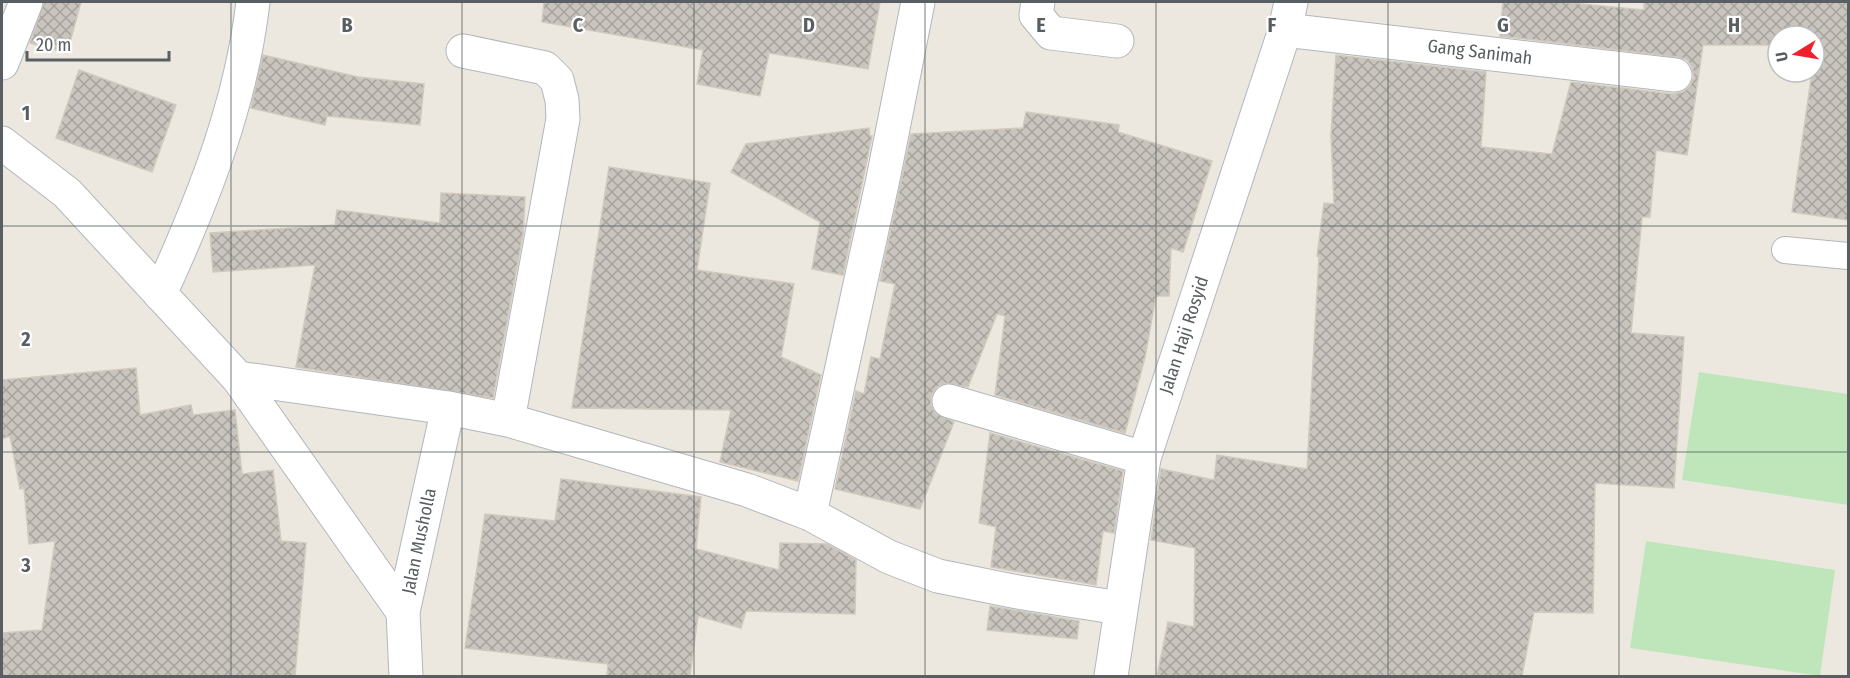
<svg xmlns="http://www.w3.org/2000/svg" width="1850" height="678" font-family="'Fira Sans Condensed',sans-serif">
<defs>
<pattern id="building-cross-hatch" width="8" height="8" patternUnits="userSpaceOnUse" patternTransform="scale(1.5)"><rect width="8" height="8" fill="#c9c5be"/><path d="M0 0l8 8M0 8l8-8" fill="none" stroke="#a6a39e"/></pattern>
</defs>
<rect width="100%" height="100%" fill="#ede8df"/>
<g fill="#bfe6ba">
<polygon points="1699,372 1848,394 1848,505 1682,480"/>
<polygon points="1646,541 1835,570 1820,676 1630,648"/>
</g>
<g fill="url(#building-cross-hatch)" stroke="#d1c9bd" stroke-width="1.5">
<polygon points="44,2 81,2 67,53 30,43"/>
<polygon points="544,2 880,2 868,69 769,53 760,96 697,84 703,50 542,22"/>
<polygon points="1503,2 1561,2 1644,10 1644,2 1848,2 1848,220 1792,212 1812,72 1814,72 1814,36 1778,36 1778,45 1703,45 1687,155 1656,150 1650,217 1642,217 1631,333 1684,337 1674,488 1595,483 1593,613 1534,612 1522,676 1157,676 1168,622 1194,627 1195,548 1151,540 1161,469 1214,480 1217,455 1307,469 1319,257 1317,256 1324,203 1334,204 1331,135 1336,55 1486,72 1481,147 1552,154 1571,82 1673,94 1683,92 1690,86 1694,77 1692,67 1687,60 1678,57 1500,36"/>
<polygon points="263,55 358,77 424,84 420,125 327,116 325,125 251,108"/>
<polygon points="79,70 176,105 152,172 56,138"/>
<polygon points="1026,112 1119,125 1118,132 1212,161 1183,252 1171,248 1169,296 1156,296 1145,357 1125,433 995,395 1005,316 997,314 968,387 945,383 937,387 931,395 931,405 935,413 954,422 920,509 835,489 856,391 864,394 871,357 880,359 895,284 880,281 911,134 1023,128"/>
<polygon points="869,128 870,136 872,136 843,275 812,269 820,222 731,172 746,144"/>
<polygon points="609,167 710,183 697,270 794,284 781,357 821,375 798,481 720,462 731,410 572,408"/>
<polygon points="441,193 525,197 523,234 493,398 296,367 315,265 213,272 210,233 335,225 337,210 440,223"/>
<polygon points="136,368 140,415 191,405 193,415 235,410 242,474 273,470 281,541 306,543 295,676 2,676 2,633 42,630 55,541 29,544 24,488 20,489 10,436 2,439 2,380"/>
<polygon points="990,433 1123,471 1114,533 1103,531 1096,585 991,567 996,527 979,523"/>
<polygon points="561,479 701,497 696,549 779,570 780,543 827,544 856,560 855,614 746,611 741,628 698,616 690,676 607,676 608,664 465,648 485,514 555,521"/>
<polygon points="990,606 1079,621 1077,639 987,630"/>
</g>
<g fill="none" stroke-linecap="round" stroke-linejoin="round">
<g stroke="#b2b7bb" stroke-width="28">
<polyline id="lane" points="1785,250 1848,256"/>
</g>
<g stroke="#b2b7bb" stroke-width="35">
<g id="street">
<polyline points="1038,2 1036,15 1051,33 1117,41"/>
<polyline points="1285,30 1675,75"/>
<polyline points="463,51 545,68 557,80 562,100 563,119 508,420"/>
<polyline points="2,63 26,2"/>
<polyline points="2,143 67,193 238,378 403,612"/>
<path d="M160,294C203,200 241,105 253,2"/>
<polyline points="238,378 448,408 508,420 747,490 810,514 889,557 938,576 1018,592 1120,608"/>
<polyline points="949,401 1144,458"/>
<polyline points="810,514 883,179 918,2"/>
<polyline points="406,676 403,612 448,408"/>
<polyline points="1111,676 1144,458 1285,30 1291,2"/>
</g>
</g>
<use href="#lane" stroke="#fff" stroke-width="26"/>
<use href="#street" stroke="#fff" stroke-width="33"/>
</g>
<path fill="none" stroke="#585e61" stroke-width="1.5" stroke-opacity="0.55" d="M231,2V676M462,2V676M694,2V676M925,2V676M1156,2V676M1388,2V676M1619,2V676M2,226H1848M2,452H1848"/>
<g text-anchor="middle" stroke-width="4.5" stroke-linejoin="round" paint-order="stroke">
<g font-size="18" fill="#585e61" stroke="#fff">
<text transform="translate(1480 52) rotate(7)" y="6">Gang Sanimah</text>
<text transform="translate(1184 335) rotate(-72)" y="6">Jalan Haji Rosyid</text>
<text transform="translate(419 541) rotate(-78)" y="6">Jalan Musholla</text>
</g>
</g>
<g font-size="20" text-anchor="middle" font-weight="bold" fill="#585e61" stroke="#fff" stroke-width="4.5" stroke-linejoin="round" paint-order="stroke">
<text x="347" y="32">B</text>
<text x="578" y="32">C</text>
<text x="809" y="32">D</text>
<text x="1041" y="32">E</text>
<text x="1272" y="32">F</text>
<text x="1503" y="32">G</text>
<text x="1734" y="32">H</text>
<text x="26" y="120">1</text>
<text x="26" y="346">2</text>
<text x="26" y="572">3</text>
</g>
<rect width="1850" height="678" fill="none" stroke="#585e61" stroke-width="6"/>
<g transform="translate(1796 54) rotate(259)"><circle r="28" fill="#ffffff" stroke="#bcbfc0" stroke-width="1.5"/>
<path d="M0-4.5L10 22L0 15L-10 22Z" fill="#f2202b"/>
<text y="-9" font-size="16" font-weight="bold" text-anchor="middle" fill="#585e61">U</text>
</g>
<path d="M27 51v9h142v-9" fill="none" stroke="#585e61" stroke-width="3"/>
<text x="36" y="51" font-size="18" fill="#585e61" stroke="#ffffff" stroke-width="4.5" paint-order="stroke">20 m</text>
</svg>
